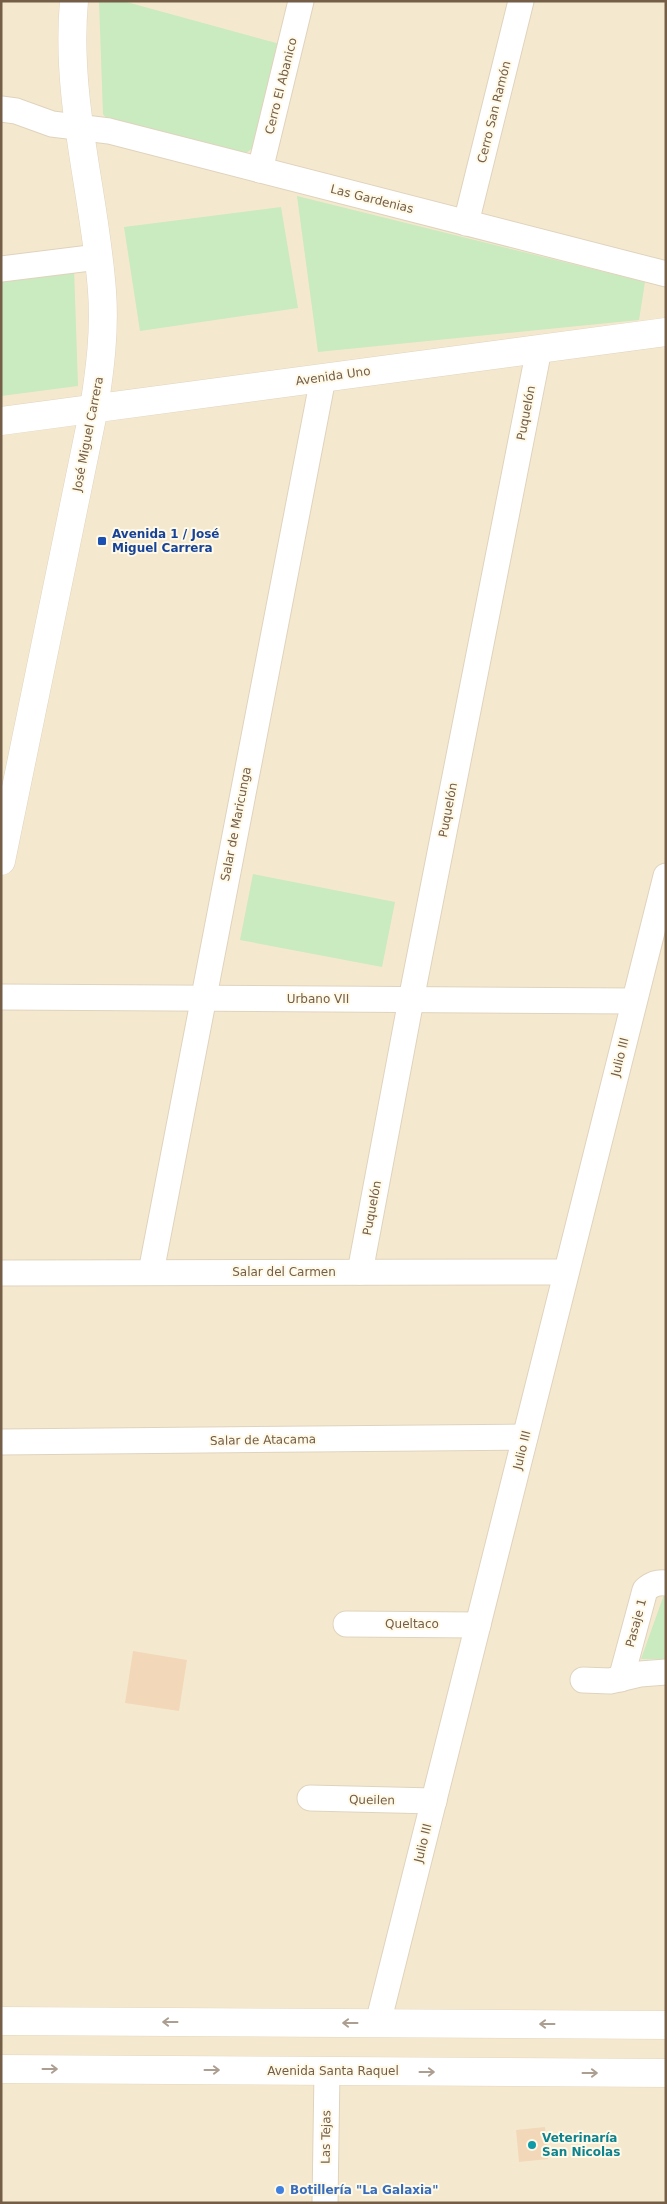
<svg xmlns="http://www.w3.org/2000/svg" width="667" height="2204" font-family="'DejaVu Sans',sans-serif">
<rect width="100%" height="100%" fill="#fcf6e1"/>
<rect fill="#f4e9cf" x="1" y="1" width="665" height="2202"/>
<g fill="#caeac0">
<polygon points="99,1 123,1 280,44 254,147 245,154 109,122 103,114"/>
<polygon points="297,196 645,282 639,320 318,352"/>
<polygon points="281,207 298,308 140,331 124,227"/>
<polygon points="74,268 78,386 1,396 1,277"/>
<polygon points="253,874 395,902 382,967 240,940"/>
<polygon points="665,1592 666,1659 641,1659"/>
</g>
<g fill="#f2d8b8">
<polygon points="133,1651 187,1660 179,1711 125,1703"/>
<polygon points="545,2127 548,2159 519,2162 516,2130"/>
</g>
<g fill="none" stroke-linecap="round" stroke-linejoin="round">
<g stroke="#e0d3bd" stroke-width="27">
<g id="minor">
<polyline points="1,109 16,111 52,124 109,131 666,274"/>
<polyline points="260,170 301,1"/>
<polyline points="466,223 521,1"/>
<polyline points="1,269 98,257"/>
<polyline points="1,997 634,1001"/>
<polyline points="151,1272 323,378"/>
<polyline points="360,1272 411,1000 539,349"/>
<polyline points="1,1273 566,1272"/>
<polyline points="1,1442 525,1437"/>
<polyline points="346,1624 478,1625"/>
<path d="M621,1679L645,1590C652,1584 657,1582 666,1583"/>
<polyline points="583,1680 610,1681 640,1674 666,1672"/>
<polyline points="310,1798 434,1801"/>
<polyline points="378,2023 666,876"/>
<polyline points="325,2203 327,2071"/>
</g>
</g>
<g stroke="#e0d3bd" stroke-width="29">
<g id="tertiary">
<polyline points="1,421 666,332"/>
<path d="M1,861L94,408C100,369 105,331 102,291C95,194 65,100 74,1"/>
</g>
</g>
<g stroke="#e6d5bb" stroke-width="29">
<g id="secondary">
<polyline points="1,2021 666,2025"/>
<polyline points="1,2069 666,2073"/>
</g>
</g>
<use href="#minor" stroke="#fff" stroke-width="25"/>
<use href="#tertiary" stroke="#fff" stroke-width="28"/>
<use href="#secondary" stroke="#fff" stroke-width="28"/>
</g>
<defs><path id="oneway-shaft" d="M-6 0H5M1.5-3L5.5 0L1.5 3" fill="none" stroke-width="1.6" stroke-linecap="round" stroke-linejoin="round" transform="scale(1.25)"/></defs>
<g stroke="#ac9e91">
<use href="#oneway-shaft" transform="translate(170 2022) rotate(-180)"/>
<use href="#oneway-shaft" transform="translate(350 2023) rotate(-180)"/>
<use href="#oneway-shaft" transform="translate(547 2024) rotate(-180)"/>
<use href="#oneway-shaft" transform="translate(50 2069)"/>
<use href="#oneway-shaft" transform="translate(212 2070)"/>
<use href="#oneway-shaft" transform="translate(427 2072)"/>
<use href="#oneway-shaft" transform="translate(590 2073)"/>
</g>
<rect fill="#1a4fb4" stroke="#fff9e7" stroke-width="2" x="97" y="536" width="10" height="10" rx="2.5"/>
<circle fill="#0f9aa8" stroke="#fff9e7" stroke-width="2" cx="532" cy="2145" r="5"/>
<circle fill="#3f7fe0" stroke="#fff9e7" stroke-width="2" cx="280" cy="2190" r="5"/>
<g text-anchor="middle" stroke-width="4" stroke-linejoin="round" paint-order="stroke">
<g font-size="12" fill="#745e48" stroke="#fff9e7">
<text transform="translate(281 86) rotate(-76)" y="4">Cerro El Abanico</text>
<text transform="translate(494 112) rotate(-76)" y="4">Cerro San Ramón</text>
<text transform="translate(372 199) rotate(14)" y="4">Las Gardenias</text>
<text transform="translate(333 376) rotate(-8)" y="4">Avenida Uno</text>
<text transform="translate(526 413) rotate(-79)" y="4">Puquelón</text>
<text transform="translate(88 434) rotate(-79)" y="4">José Miguel Carrera</text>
<text transform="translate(448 810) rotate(-79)" y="4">Puquelón</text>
<text transform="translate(236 824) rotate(-79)" y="4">Salar de Maricunga</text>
<text x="318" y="1003">Urbano VII</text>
<text transform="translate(620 1057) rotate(-76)" y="4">Julio III</text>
<text transform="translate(372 1208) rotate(-79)" y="4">Puquelón</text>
<text x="284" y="1276">Salar del Carmen</text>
<text transform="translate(263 1440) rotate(-1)" y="4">Salar de Atacama</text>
<text transform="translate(522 1450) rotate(-76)" y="4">Julio III</text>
<text transform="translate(636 1623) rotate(-75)" y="4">Pasaje 1</text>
<text x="412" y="1628">Queltaco</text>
<text transform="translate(372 1800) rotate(1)" y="4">Queilen</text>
<text transform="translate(423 1843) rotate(-76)" y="4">Julio III</text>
<text x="333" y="2075">Avenida Santa Raquel</text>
<text transform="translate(326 2137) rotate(-89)" y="4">Las Tejas</text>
</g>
<g font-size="12" font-weight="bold" fill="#164399" stroke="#fff9e7" text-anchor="start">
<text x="112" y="538">Avenida 1 / José<tspan x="112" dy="14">Miguel Carrera</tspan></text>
</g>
<g font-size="12" font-weight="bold" fill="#0d838f" stroke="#fff9e7" text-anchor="start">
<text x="542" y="2142">Veterinaría<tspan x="542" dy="14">San Nicolas</tspan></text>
</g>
<g font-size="12" font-weight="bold" fill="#366cbe" stroke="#fff9e7" text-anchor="start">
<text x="290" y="2194">Botillería "La Galaxia"</text>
</g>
</g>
<rect width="667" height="2204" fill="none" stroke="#745e48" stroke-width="5"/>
</svg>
